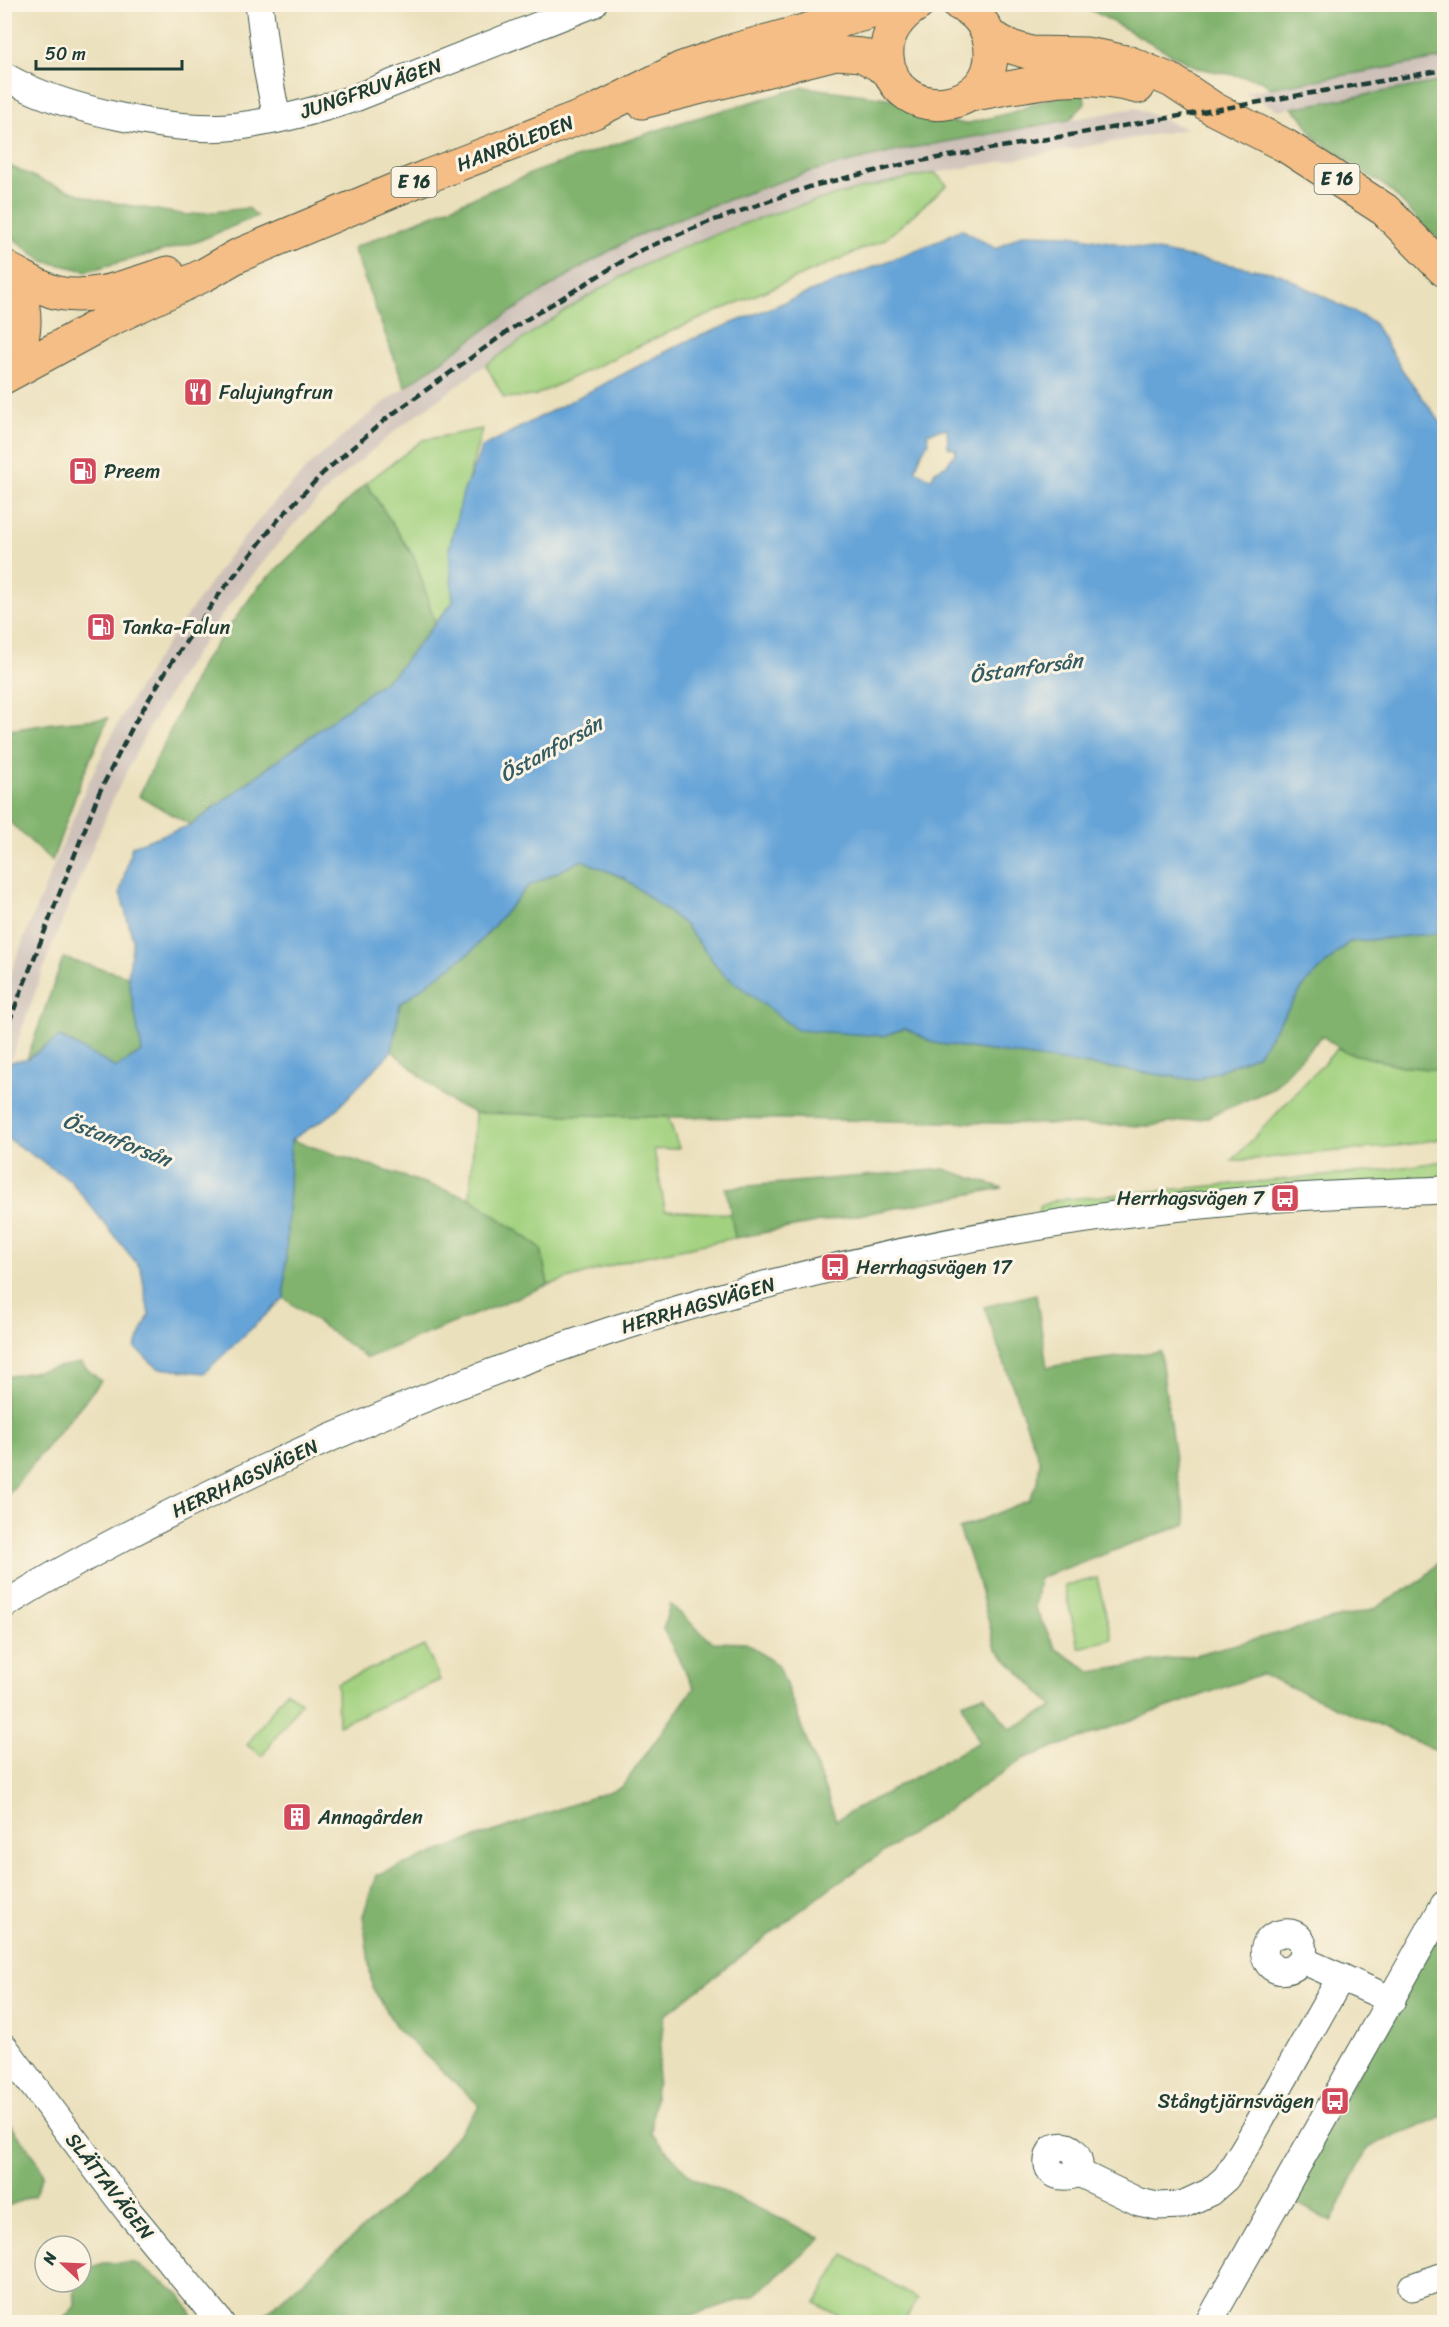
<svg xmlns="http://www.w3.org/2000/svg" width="1449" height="2327" font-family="Sriracha,sans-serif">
<rect width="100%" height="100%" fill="#fcf5e5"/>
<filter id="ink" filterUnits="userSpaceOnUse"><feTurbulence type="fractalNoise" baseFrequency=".0167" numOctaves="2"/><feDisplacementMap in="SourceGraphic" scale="12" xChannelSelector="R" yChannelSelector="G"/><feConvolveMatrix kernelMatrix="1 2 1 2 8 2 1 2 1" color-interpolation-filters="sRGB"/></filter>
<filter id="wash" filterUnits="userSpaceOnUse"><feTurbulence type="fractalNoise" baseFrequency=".008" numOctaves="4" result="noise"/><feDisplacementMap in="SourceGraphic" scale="24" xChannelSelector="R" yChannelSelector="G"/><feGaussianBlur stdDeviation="1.35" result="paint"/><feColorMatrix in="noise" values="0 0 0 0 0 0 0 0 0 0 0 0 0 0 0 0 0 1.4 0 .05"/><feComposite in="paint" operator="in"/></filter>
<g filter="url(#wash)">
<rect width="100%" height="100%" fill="#ebe0bc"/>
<g fill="#cec1b9">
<polygon points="1444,58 1444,81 1278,110 1245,92"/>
<polygon points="1136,108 1187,129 912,177 715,236 647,264 590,296 519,341 396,430 333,484 289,530 230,604 181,674 147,731 113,799 51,948 5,1076 4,991 24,938 86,787 121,717 157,658 229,556 267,510 313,462 378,407 503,317 575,271 634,237 704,208 808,172 906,149"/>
</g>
<g fill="#a2d17f" stroke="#60875a" stroke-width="1.5">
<path d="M935,173L947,185L884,240L660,336L534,396L504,398L486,365C535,330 594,289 648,263C738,221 837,191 935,173Z"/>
<polygon points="482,429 449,549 453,602 435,623 415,559 366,483 423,440"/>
<polygon points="1338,1048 1345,1052 1402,1066 1444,1071 1444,1138 1405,1145 1232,1161"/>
<polygon points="475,1113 668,1117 679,1148 654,1150 665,1210 731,1214 735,1238 636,1258 548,1285 541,1248 470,1198"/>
<polygon points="1444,1161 1444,1177 1038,1222 1040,1206 1056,1200 1377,1171"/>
<polygon points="1097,1578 1112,1639 1079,1648 1064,1586"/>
<polygon points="425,1646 440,1680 338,1725 337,1683"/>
<polygon points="286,1691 301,1702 262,1756 247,1745"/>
<polygon points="844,2255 918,2299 903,2322 848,2322 816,2303"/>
</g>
<g fill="#81b36e" stroke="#507851" stroke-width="1.5">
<polygon points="1102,5 1444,5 1444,58 1270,88 1261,80 1197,68 1089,9"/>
<polygon points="1444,81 1444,246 1389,189 1316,139 1300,115 1292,108"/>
<polygon points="804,87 894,99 927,117 965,124 1010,113 1068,92 1084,93 1085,104 1069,120 906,149 808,172 704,208 634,237 575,271 503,317 405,387 353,248 537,171 679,123"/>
<polygon points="5,164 45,182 97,200 187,215 248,208 257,216 196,242 87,271 43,261 5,232"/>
<polygon points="366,483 415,559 435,623 395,673 191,825 139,796 203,662 259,586"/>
<polygon points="108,718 82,778 52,861 5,818 5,731 53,723"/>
<polygon points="583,860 624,878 684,924 722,973 883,1036 905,1028 934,1043 1197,1080 1257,1055 1306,983 1349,942 1439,933 1444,930 1444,1071 1402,1066 1345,1052 1322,1036 1272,1089 1205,1118 1150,1126 475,1113 451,1102 392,1051 400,1004 472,951 527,887"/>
<polygon points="63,958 128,976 142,1052 116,1068 60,1037 27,1059"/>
<polygon points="291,1140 470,1198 541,1248 548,1285 367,1358 284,1298"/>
<polygon points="944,1169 1003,1188 735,1238 726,1188"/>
<polygon points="1036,1294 1047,1367 1160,1351 1177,1473 1187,1524 1039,1578 1035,1608 1056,1649 1092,1672 1194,1655 1373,1609 1421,1581 1444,1557 1444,1576 1438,1609 1444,1616 1444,1754 1261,1674 1025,1758 831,1887 664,2016 651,2133 690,2176 821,2238 754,2296 668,2322 256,2322 425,2174 480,2106 398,2030 372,1987 363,1916 376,1875 461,1843 622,1787 694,1688 663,1629 670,1604 712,1642 746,1643 779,1666 836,1820 979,1742 962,1703 984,1695 1010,1729 1054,1707 996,1649 977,1578 959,1529 1029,1500 1037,1483 1040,1462 984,1307"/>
<polygon points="80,1363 101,1381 5,1498 5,1377"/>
<polygon points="1444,1921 1444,2116 1368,2147 1331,2222 1288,2198"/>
<polygon points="5,2118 37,2160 43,2175 34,2196 5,2207"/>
<polygon points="103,2263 135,2263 181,2295 196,2322 61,2322 75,2306 74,2282 81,2282 81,2271"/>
</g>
<path fill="#66a4d8" stroke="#427086" stroke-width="1.5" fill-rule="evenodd" d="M961,229L996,249L1022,234L1071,235L1280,274L1373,322L1403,371L1444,427V930L1439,933L1349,942L1306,983L1257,1055L1197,1080L934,1043L905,1028L883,1036L797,1030L722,973L684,924L624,878L582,860L527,887L472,951L400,1004L392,1051L332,1114L291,1140L284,1298L204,1373L158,1368L135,1348L149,1315L141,1269L70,1180L5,1137V1063L27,1059L60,1037L116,1068L142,1052L128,976L133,940L120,892L132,846L191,825L395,673L453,602L449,549L463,493L482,447L685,342L936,242ZM947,428L948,447L957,450L947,465L935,471L931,479L915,470L923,450L929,442L927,433Z"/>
</g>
<g filter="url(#ink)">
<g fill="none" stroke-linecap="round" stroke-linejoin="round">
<g stroke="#3e5548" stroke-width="29">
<g id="minor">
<polyline points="259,4 267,68 277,119"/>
<path d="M4,76C60,109 175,134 239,126C279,121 318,110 355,98L593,4"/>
<path d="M4,1605C86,1554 173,1511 260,1470C565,1326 896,1232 1232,1202C1302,1195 1374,1193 1444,1190"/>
<path d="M1302,1960C1314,1918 1251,1930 1267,1961C1275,1976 1293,1972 1302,1960L1392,2000"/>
<polyline points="4,2047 129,2212 220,2322"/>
<path d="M1079,2173C1081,2156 1072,2141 1053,2148C1038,2171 1058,2182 1079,2173L1139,2202L1157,2206L1182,2205L1210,2192L1226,2178L1247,2144L1341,1977"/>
<polyline points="1412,2287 1444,2276"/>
<polyline points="1209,2322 1444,1905"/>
</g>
</g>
<g stroke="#3e5548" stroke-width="35">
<g id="highway">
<path d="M918,4C899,16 885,33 887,57C892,127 1003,115 990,42C987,25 975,11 959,4"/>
<polyline points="989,36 1011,47 1031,53 1086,54 1108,58 1130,63 1172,81 1214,109 1286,146 1385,210 1444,270"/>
<path d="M969,95C1031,84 1075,71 1138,87"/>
<polyline points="642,102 836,53 862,55 891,72"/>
<path d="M4,266C24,288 29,322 19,349C16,358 9,366 4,374"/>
<path d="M7,269C24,277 40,289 58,293C94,301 134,283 168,273"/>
<polyline points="4,377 109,320 204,275 237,256 428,176 594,112 682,68 731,51 879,10 918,4"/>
</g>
</g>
<use href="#minor" stroke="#fff" stroke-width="27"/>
<use href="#highway" stroke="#f5be86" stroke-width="33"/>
<polyline stroke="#1f3d34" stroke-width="4.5" stroke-dasharray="9 4.5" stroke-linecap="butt" points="4,1035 99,793 134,724 169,666 218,596 278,520 323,473 387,418 511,329 641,250 709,222 812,186 909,163 1444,70"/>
</g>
</g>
<defs>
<g id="restaurant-square" transform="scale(1.5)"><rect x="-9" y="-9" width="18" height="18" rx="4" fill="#d1495b" stroke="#fcf5e5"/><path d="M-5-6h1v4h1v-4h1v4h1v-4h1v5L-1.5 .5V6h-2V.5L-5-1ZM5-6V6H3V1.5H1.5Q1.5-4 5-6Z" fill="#fff"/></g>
<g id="fuel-square" transform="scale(1.5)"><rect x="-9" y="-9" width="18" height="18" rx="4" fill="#d1495b" stroke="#fcf5e5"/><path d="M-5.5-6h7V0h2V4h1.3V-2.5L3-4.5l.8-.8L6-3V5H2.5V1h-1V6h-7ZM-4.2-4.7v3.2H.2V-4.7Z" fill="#fff"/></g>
<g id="bus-square" transform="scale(1.5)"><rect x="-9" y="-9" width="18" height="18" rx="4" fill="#d1495b" stroke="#fcf5e5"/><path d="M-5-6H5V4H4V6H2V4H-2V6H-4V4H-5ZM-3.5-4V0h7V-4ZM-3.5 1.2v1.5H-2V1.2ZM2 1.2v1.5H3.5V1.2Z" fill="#fff"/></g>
<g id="building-square" transform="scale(1.5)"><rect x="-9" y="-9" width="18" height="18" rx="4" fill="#d1495b" stroke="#fcf5e5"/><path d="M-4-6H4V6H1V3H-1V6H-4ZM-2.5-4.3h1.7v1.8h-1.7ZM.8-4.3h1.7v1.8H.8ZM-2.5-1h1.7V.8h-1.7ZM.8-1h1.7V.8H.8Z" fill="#fff"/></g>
</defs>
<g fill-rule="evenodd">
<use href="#restaurant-square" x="198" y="392"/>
<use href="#fuel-square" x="83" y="471"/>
<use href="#fuel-square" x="101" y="627"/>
<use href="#bus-square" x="1285" y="1198"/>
<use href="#bus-square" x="835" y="1267"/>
<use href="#building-square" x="297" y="1817"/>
<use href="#bus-square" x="1335" y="2101"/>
</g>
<g text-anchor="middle" stroke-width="6" stroke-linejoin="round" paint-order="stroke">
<g fill="#fcf5e5" stroke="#617469" stroke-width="1.5">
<rect x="1314.5" y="164" width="45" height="30" rx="4.5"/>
<rect x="391.5" y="167" width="45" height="30" rx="4.5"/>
</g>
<g font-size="18" font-weight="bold" fill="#1f3d34">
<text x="1337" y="185">E 16</text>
<text x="414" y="188">E 16</text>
</g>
<g font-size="20" fill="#1f3d34" stroke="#fcf5e5">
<text transform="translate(371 88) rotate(-19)" y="7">JUNGFRUVÄGEN</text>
<text transform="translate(515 143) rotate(-21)" y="7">HANRÖLEDEN</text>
<text transform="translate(698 1305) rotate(-16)" y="7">HERRHAGSVÄGEN</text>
<text transform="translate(245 1478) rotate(-25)" y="7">HERRHAGSVÄGEN</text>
<text transform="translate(110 2186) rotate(52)" y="7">SLÄTTAVÄGEN</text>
</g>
<g font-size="20" fill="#1f3d34" stroke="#fcf5e5" text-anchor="start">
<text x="219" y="399">Falujungfrun</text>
<text x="104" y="478">Preem</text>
<text x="122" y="634">Tanka-Falun</text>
<text x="1264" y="1205" text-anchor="end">Herrhagsvägen 7</text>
<text x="856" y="1274">Herrhagsvägen 17</text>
<text x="318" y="1824">Annagården</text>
<text x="1314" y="2108" text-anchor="end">Stångtjärnsvägen</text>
</g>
<g font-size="21" font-style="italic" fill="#345c65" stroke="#fcf5e5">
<text transform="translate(1026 668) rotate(-8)" y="7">Östanforsån</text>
<text transform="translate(551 749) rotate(-29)" y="7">Östanforsån</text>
<text transform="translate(117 1140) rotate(21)" y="7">Östanforsån</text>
</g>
</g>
<rect width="1449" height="2327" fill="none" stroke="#fcf5e5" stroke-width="24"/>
<g transform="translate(63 2264) rotate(293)"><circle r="28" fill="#fcf5e5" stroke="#a4ab9e" stroke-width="1.5"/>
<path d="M0-4.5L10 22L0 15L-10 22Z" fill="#d1495b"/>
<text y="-9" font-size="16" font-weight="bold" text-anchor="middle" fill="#1f3d34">N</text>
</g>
<path d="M36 60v9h146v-9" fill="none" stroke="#1f3d34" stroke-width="3"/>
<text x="45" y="60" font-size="18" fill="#1f3d34" stroke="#fcf5e5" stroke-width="4.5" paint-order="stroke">50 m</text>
</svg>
